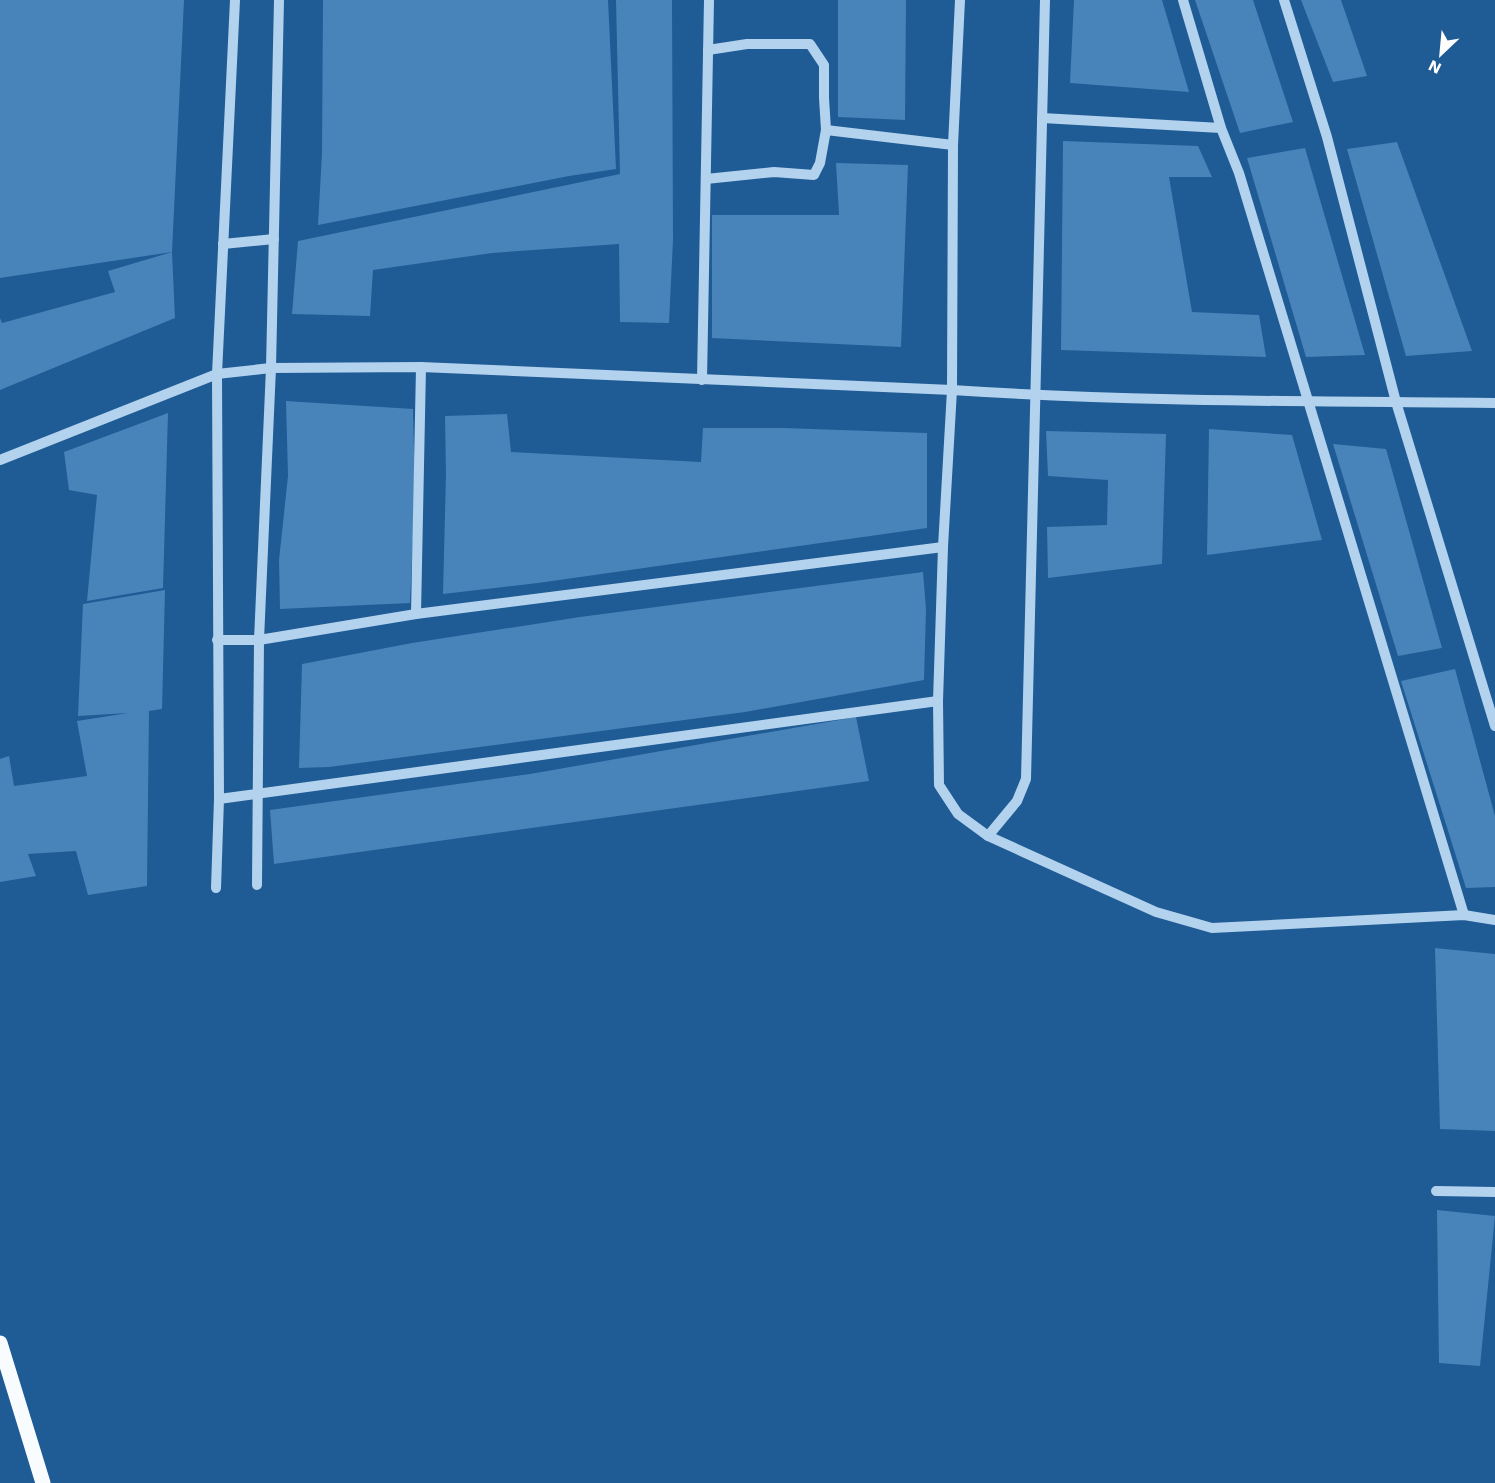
<svg xmlns="http://www.w3.org/2000/svg" width="1495" height="1483" font-family="'Work Sans',sans-serif">
<rect width="100%" height="100%" fill="#1f5b94"/>
<g fill="#4884ba">
<polygon points="0,0 184,0 172,252 0,278"/>
<polygon points="323,0 608,0 616,169 569,176 318,225 322,153"/>
<polygon points="616,0 672,0 673,240 669,323 620,322 619,244 492,253 373,270 370,316 292,314 298,241 620,174"/>
<polygon points="838,0 906,0 905,120 838,117"/>
<polygon points="1074,0 1162,0 1189,92 1070,83"/>
<polygon points="1195,0 1253,0 1293,122 1240,133"/>
<polygon points="1301,0 1341,0 1367,76 1333,82"/>
<polygon points="1063,141 1198,146 1212,177 1169,177 1192,312 1259,315 1266,357 1061,350"/>
<polygon points="1397,142 1472,351 1406,356 1347,149"/>
<polygon points="1305,148 1365,355 1306,357 1247,158"/>
<polygon points="836,163 908,165 901,347 712,338 712,215 839,215"/>
<polygon points="172,252 175,318 0,390 0,318 2,323 115,292 108,271"/>
<polygon points="286,401 413,409 415,495 410,603 280,609 279,560 288,476"/>
<polygon points="168,413 163,588 87,601 97,495 69,490 64,452"/>
<polygon points="507,414 511,452 701,462 703,428 783,428 927,433 927,528 538,583 443,594 446,474 445,416"/>
<polygon points="1209,429 1292,435 1322,540 1207,555"/>
<polygon points="1046,431 1166,434 1162,564 1048,578 1047,527 1107,525 1108,480 1048,476"/>
<polygon points="1333,444 1386,449 1442,648 1398,656"/>
<polygon points="923,572 926,609 924,680 745,712 329,767 299,768 302,664 412,643 580,617"/>
<polygon points="165,590 162,709 149,711 147,886 88,895 76,851 28,854 36,876 0,882 0,759 9,756 14,786 87,776 77,721 128,713 78,716 83,604"/>
<polygon points="1455,669 1495,816 1495,887 1466,888 1401,681"/>
<polygon points="856,717 869,781 274,864 270,810 530,774"/>
<polygon points="1435,948 1495,954 1495,1131 1440,1129"/>
<polygon points="1437,1210 1495,1216 1480,1366 1439,1363"/>
</g>
<g fill="none" stroke-linecap="round" stroke-linejoin="round">
<g stroke="#b2d2ee" stroke-width="10">
<polyline points="960,0 953,145 952,390 943,547 938,701 939,785 958,814 988,836 1156,912 1212,928 1464,915 1495,920"/>
<polyline points="1183,0 1221,128 1239,173 1464,915"/>
<polyline points="1284,0 1327,137 1396,402 1495,726"/>
<polyline points="708,50 747,44 810,44 824,65 824,98 826,130 953,145"/>
<polyline points="1042,118 1221,128"/>
<polyline points="706,179 774,172 814,175 820,163 826,130"/>
<polyline points="223,244 274,239"/>
<polyline points="702,380 709,0"/>
<path d="M0,460L217,374L271,368L421,367L952,390C1133,402 1314,401 1495,403"/>
<polyline points="416,614 421,367"/>
<polyline points="217,640 259,640 416,614 943,547"/>
<polyline points="219,799 938,701"/>
<polyline points="988,836 1017,801 1026,779 1045,0"/>
<polyline points="257,885 259,640 271,368 279,0"/>
<polyline points="216,888 219,799 217,374 235,0"/>
<polyline points="1436,1191 1495,1192"/>
</g>
<polyline stroke="#f9fcff" stroke-width="15" points="0,1343 43,1483"/>
</g>
<g transform="translate(1441 54) rotate(206)" stroke="#1f5b94" stroke-width="4.5" paint-order="stroke">
<path d="M0-4.5L10 22L0 15L-10 22Z" fill="#ffffff"/>
<text y="-9" font-size="16" font-weight="bold" text-anchor="middle" fill="#ffffff">N</text>
</g>
</svg>
